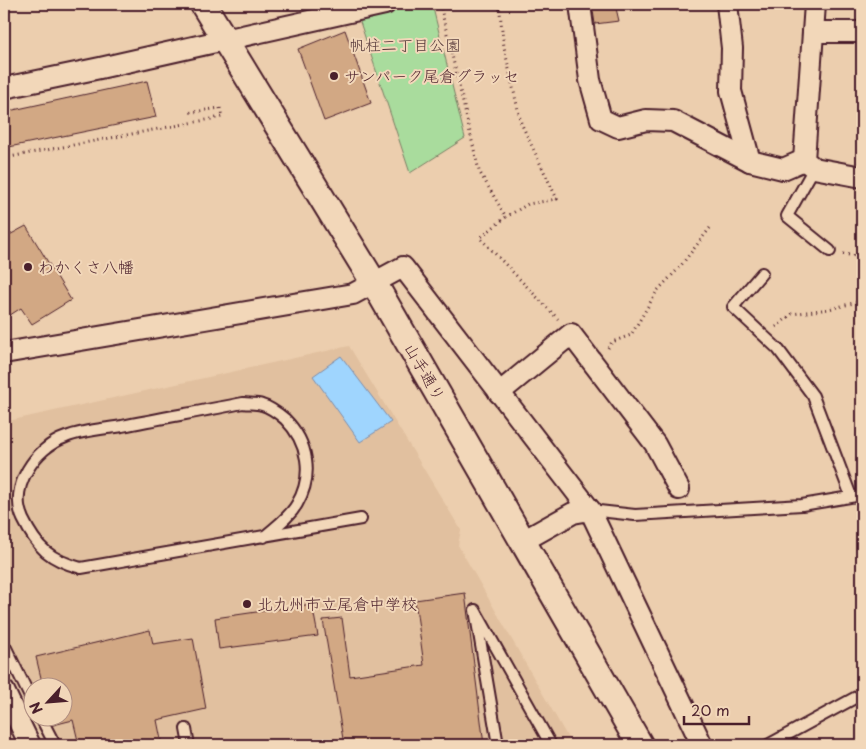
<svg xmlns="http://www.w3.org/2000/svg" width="866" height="749" font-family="'Playpen Sans','Klee One',sans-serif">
<rect width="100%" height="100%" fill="#ecceae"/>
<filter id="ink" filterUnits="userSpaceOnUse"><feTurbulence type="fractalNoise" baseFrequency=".02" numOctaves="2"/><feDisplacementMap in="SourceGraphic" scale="10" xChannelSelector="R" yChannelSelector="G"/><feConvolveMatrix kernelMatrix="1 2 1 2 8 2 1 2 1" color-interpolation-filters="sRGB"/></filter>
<g filter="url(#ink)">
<path fill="#e1c09f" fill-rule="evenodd" d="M349,346L461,530L458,545L572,745H46L4,662V422ZM32,686H62V716H32Z"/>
<polygon fill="#a9dc9d" stroke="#7a7e64" points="432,4 465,138 410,173 358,16"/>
<polygon fill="#9fd5fe" stroke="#7d8caa" points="341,356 391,422 360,442 313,376"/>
<g fill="#d2a884" stroke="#4a1f2b">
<polygon points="592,4 615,4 619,21 595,24"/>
<polygon points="345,30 371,103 324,121 298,49"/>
<polygon points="147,81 156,117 4,148 4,112"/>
<polygon points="26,226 71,300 32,324 21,308 4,319 4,238"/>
<polygon points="465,593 484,745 344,745 323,620 342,618 350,676 424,665 415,600"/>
<polygon points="312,604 318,636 219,649 215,618"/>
<polygon points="150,630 153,644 193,638 206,709 157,720 162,745 79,745 73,720 53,725 51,716 62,716 62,686 43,686 36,657"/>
</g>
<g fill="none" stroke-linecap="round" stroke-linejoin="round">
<g stroke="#4a1f2b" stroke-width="14">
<g id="service">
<polyline points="814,168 787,216 830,251"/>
<polyline points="762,273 733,307 778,349 813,396 851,496"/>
<polyline points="590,510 635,515 802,505 862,495"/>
<path d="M264,537C275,527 289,518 297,504C314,475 308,442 285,419C279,414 270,407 262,405C256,403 249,404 243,403C203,411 162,418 122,426C104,429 83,430 66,437C36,447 8,487 23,519C37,548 50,560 81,568L361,519"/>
<polyline points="4,648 6,648 32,701"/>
<polyline points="40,716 55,745"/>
<polyline points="186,729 189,745"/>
<polyline points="498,745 475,610 551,745"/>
<polyline points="768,745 862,694"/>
</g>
</g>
<g stroke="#4a1f2b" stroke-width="24">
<g id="minor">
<polyline points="580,4 590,80 601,119 618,127 646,120 673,121 750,161 783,169 804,160"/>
<polyline points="727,4 732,48 731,91 750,161"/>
<polyline points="815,4 804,160 814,168 862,177"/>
<polyline points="813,32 862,32"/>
<polyline points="4,88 100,68 385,4"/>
<polyline points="4,353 353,294 403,267 590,510 702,745"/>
<polyline points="499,393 571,334 655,444 679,489"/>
<polyline points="523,541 573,513 590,510"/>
<polyline points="4,691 30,745"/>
</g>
</g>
<g stroke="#4a1f2b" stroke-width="29">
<polyline id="tertiary" points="203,4 374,283 640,745"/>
</g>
<g stroke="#4a1f2b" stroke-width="3" stroke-dasharray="1 4" stroke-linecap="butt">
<polyline points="440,4 479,171 506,217 480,238 558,319"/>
<polyline points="499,4 504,47 521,123 557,199 528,204 506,217"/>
<polyline points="4,158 222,117 220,108 187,113"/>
<polyline points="843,254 862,257"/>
<polyline points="776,327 792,314 829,309 862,301"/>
<polyline points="608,348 612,342 631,335 657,291 679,268 710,228"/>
</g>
<use href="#service" stroke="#f2d7b9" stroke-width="10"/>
<use href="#minor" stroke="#f2d7b9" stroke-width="20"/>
<use href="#tertiary" stroke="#f2d7b9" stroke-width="25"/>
</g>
</g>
<g fill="#4a1f2b" stroke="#f2d7b9" stroke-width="2">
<circle cx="334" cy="76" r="5"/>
<circle cx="28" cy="267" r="5"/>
<circle cx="247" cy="604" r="5"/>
</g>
<g text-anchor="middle" stroke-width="4" stroke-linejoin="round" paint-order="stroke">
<g font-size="16" fill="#583b3c" stroke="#f2d7b9">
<text x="405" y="51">帆柱二丁目公園</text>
</g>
<g font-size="16" fill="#4a1f2b" stroke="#f2d7b9" text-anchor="start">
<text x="344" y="82">サンパーク尾倉グラッセ</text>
<text x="38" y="273">わかくさ八幡</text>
<text x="257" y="610">北九州市立尾倉中学校</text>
</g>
<g font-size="16" fill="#4a1f2b" stroke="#f2d7b9">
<text transform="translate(425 372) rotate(60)" y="6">山手通り</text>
</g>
</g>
<rect width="866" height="749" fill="none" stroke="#f2d7b9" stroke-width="20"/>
<rect x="10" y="10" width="846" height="729" fill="none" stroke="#4a1f2b" stroke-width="2" filter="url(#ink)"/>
<g transform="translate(48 702) rotate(244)"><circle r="24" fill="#f2d7b9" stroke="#af8d80"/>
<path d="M0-4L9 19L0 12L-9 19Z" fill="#4a1f2b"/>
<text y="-8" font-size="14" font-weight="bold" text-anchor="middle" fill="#4a1f2b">N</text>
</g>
<path d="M684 716v8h65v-8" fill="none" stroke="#4a1f2b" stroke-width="2.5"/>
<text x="691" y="716" font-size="15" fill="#4a1f2b" stroke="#f2d7b9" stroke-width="4" paint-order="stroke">20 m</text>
</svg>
